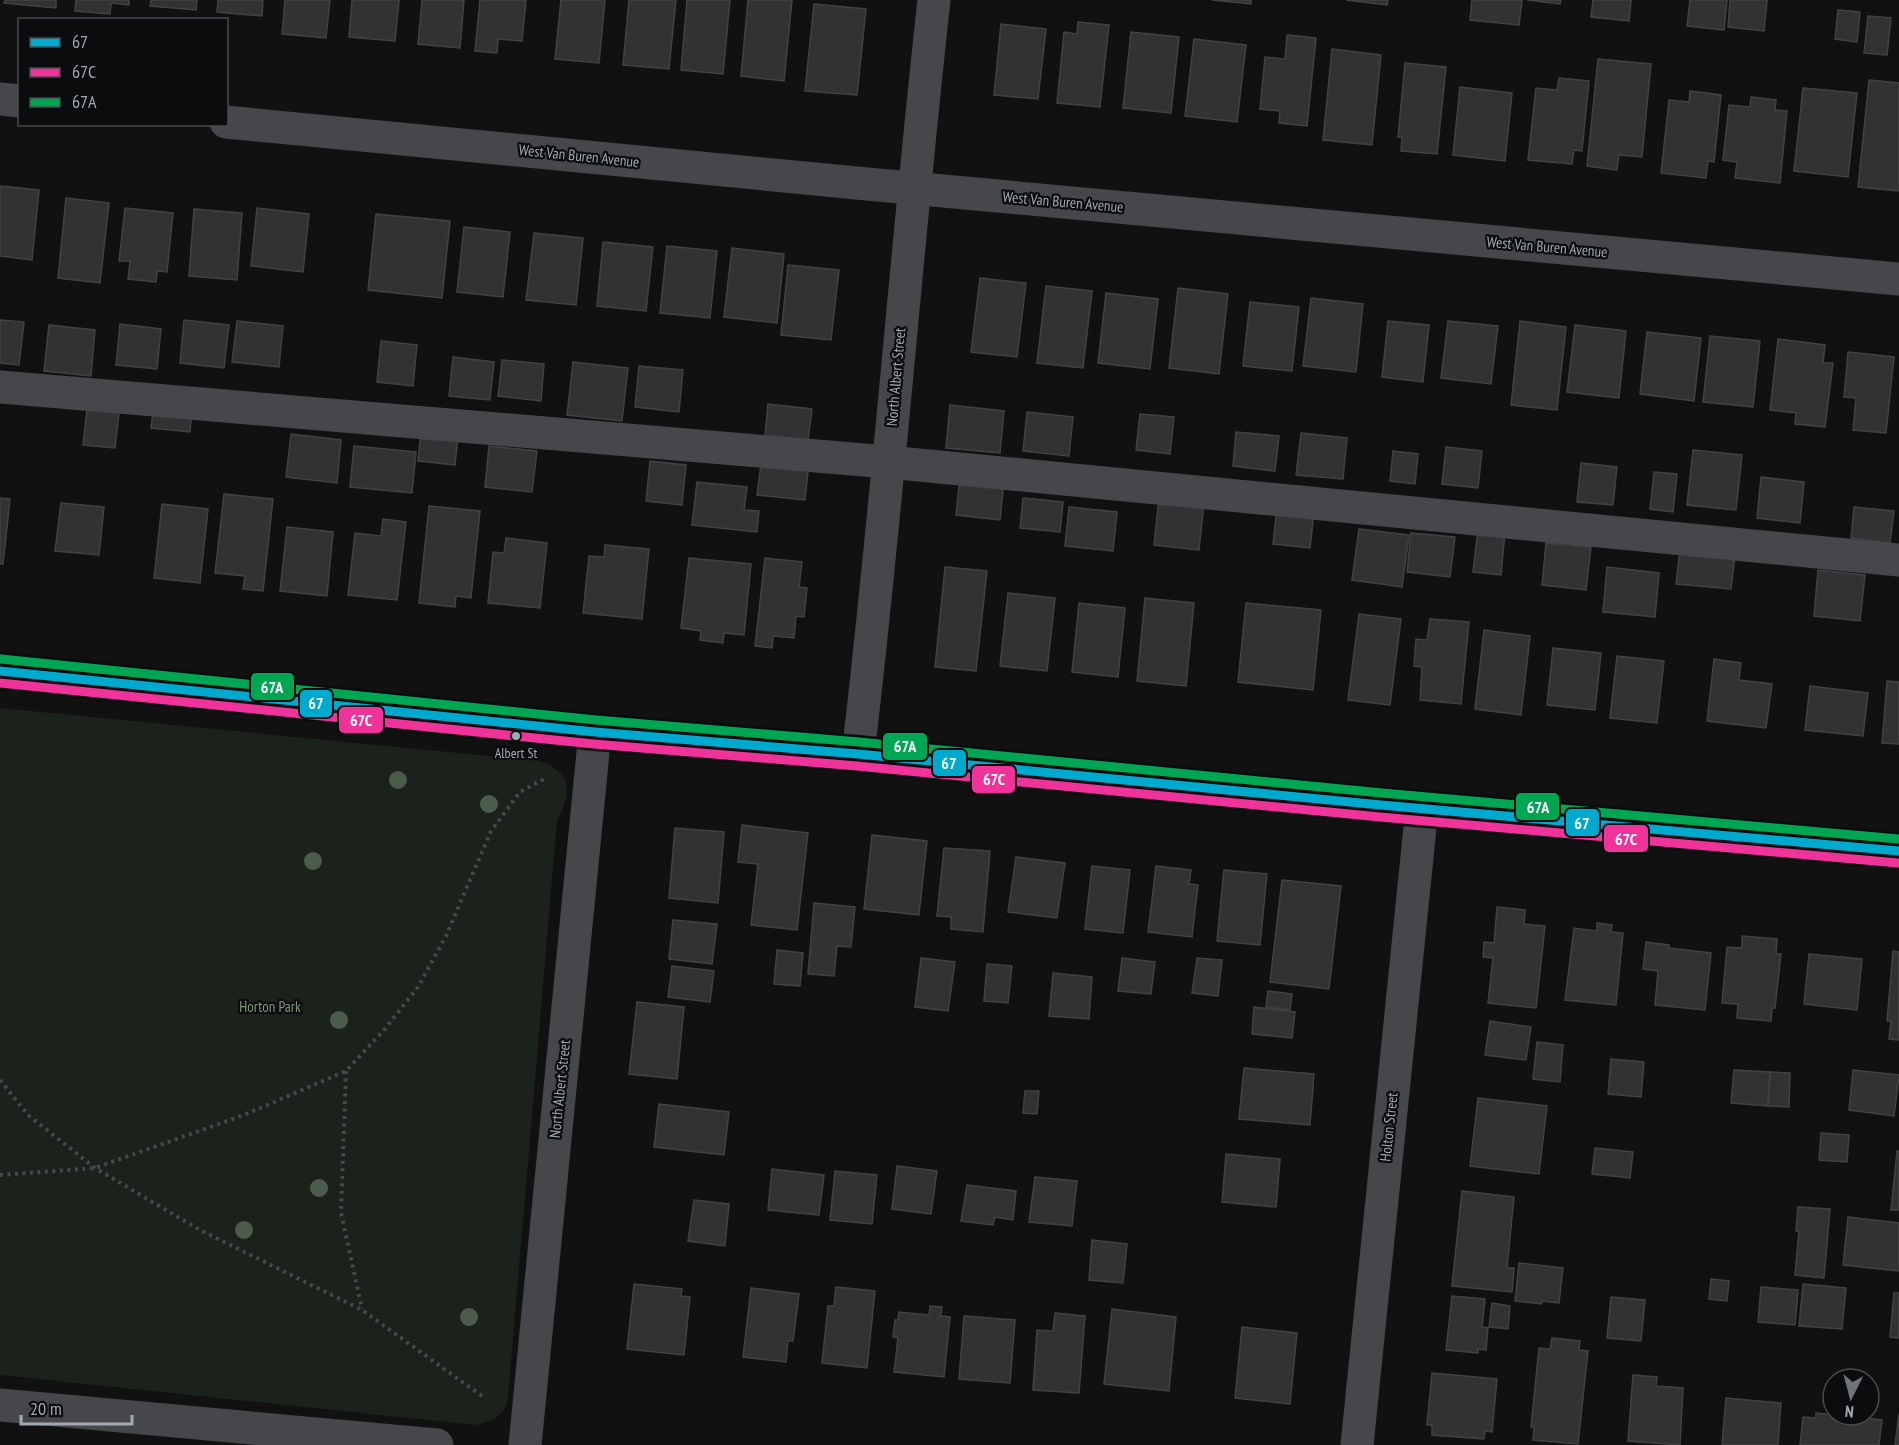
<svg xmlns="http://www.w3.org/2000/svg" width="1899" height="1445" font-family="'PT Sans Narrow',sans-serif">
<rect width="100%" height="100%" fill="#111"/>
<path fill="#1b211b" d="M0,708L541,761C574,775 571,793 557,821L508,1398C504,1417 493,1421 475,1425L0,1375Z"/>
<g fill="#313233" stroke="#414244" stroke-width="1.5">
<polygon points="5,0 56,0 56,8 4,3"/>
<polygon points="76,0 129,0 129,5 111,3 110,14 75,11"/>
<polygon points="151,0 197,0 196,10 150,6"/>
<polygon points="218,0 263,0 262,16 217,12"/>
<polygon points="285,0 330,0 326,38 282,34"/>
<polygon points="352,0 399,0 395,41 349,37"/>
<polygon points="422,0 464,0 460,48 418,44"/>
<polygon points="480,0 526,0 522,41 498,39 497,53 475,51"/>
<polygon points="561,0 605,0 599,63 555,59"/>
<polygon points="629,0 676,0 669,69 623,65"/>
<polygon points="687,0 730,0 723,74 681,70"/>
<polygon points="748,0 792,0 784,81 741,76"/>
<polygon points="1212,0 1251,0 1251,4"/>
<polygon points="1346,0 1388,0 1387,5"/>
<polygon points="1472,0 1522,0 1519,25 1470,20"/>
<polygon points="1527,0 1561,0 1560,4"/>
<polygon points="1593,0 1631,0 1629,21 1591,17"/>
<polygon points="1690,0 1727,0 1724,30 1687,26"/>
<polygon points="1730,0 1767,0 1764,31 1728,27"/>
<polygon points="814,4 866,9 857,95 805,91"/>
<polygon points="1838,10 1860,12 1857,42 1835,39"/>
<polygon points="1868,16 1891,18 1887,55 1864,53"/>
<polygon points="1078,22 1109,25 1100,107 1057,103 1064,32 1077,34"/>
<polygon points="1001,24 1046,29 1038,99 994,95"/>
<polygon points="1131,32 1179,37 1171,113 1123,108"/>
<polygon points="1287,35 1316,38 1307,126 1279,123 1280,111 1260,109 1265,57 1285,59"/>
<polygon points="1194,39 1246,45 1237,122 1185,116"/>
<polygon points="1332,49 1381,55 1372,145 1323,140"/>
<polygon points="1598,59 1651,64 1642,157 1619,155 1617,170 1587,166"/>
<polygon points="1405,63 1446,67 1437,154 1401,151 1402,137 1398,137"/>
<polygon points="1559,78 1589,81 1582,151 1574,150 1572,164 1528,160 1536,88 1557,90"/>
<polygon points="1869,80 1899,83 1899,191 1858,187"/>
<polygon points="1460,87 1512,93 1505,161 1453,155"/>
<polygon points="1803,88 1857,93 1848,177 1794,171"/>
<polygon points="1690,91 1721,95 1714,162 1708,161 1706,178 1661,173 1669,100 1689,102"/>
<polygon points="1751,97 1776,100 1775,110 1787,111 1780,183 1735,178 1737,162 1723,160 1729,105 1750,107"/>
<polygon points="0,186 39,190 32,260 0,256"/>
<polygon points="66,198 109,203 100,283 58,278"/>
<polygon points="125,208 173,213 167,272 157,271 156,282 128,279 130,261 119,261"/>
<polygon points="257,208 309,214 303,272 251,266"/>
<polygon points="194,209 242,213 237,280 189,276"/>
<polygon points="376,214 450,221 442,298 368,290"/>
<polygon points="464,227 510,232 503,297 457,292"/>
<polygon points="534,233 583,238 576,305 526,300"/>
<polygon points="603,242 653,247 646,311 597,306"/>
<polygon points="667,246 717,251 710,318 660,313"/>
<polygon points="732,248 784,254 777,323 724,317"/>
<polygon points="788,265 839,270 831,340 781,335"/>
<polygon points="980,278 1026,283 1017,357 971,352"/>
<polygon points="1046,286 1092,291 1083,368 1037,363"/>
<polygon points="1178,288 1228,294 1219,374 1169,368"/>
<polygon points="1106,293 1158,299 1150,369 1098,363"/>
<polygon points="1311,298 1363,304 1356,372 1303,366"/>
<polygon points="1250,302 1299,307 1292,371 1243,366"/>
<polygon points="0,320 24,322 19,365 0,363"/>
<polygon points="184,320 229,325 224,368 180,363"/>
<polygon points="237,321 283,326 279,367 232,362"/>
<polygon points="1388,321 1429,325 1423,382 1382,377"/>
<polygon points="1448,321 1498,326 1491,384 1441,378"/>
<polygon points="1520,321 1566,327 1557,410 1511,405"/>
<polygon points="120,324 161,329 157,369 116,365"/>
<polygon points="49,325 95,330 91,376 44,371"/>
<polygon points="1575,325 1626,331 1619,398 1567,392"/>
<polygon points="1647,332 1701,338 1694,401 1640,394"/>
<polygon points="1710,336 1760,341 1753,407 1703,402"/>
<polygon points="1778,339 1825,345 1823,363 1833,363 1825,427 1795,424 1796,413 1770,410"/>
<polygon points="381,341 417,345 413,386 377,382"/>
<polygon points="1848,352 1894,357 1886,433 1853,430 1856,398 1844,397"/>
<polygon points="453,357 494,362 490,400 449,396"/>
<polygon points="502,360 544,364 541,401 498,396"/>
<polygon points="573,362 628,368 622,421 567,415"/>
<polygon points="639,366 683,370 679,412 635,407"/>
<polygon points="154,404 192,408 190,432 151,428"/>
<polygon points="768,404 812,409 808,440 765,436"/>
<polygon points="950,405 1004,411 1000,453 946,448"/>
<polygon points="87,409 119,413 115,448 83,445"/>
<polygon points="1027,412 1073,417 1069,456 1023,451"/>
<polygon points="1140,414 1174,417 1170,454 1136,450"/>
<polygon points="421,432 458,436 455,465 418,461"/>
<polygon points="1236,432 1279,436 1275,471 1233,466"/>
<polygon points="1301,433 1347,438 1343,479 1296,475"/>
<polygon points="291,434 341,440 337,483 286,477"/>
<polygon points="354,446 416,452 412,493 350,487"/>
<polygon points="489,446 537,451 532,492 485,487"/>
<polygon points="1446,447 1482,451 1478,488 1442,484"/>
<polygon points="1693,450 1742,455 1736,510 1687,505"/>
<polygon points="1393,451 1418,454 1415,484 1390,481"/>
<polygon points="762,457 809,462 805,500 757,495"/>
<polygon points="650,461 686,465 682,505 646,501"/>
<polygon points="1581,463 1617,467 1613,505 1577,502"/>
<polygon points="1654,472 1677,474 1673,512 1650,509"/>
<polygon points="960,477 1004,481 1000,520 956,515"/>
<polygon points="1761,477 1804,482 1800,523 1757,518"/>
<polygon points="697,482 747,487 744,510 759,511 757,532 692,525"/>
<polygon points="224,494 273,499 263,591 243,589 245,576 215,573"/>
<polygon points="0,498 10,499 3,564 0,564"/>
<polygon points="1023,498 1063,502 1060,532 1020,528"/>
<polygon points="1159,498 1204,503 1199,550 1154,545"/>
<polygon points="61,503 104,507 99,555 55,551"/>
<polygon points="162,504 208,509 200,583 154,578"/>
<polygon points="429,506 480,511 471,598 456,596 455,607 419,603"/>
<polygon points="1069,507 1117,512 1113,551 1065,546"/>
<polygon points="1854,507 1894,511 1890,543 1851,538"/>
<polygon points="1277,508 1314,512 1310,548 1273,544"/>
<polygon points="383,519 406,522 397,600 348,595 355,533 381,536"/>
<polygon points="287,527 333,532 327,596 280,591"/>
<polygon points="1359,529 1409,535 1402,587 1352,580"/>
<polygon points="1478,529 1505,532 1501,575 1473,572"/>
<polygon points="1411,533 1455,537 1450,577 1407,572"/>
<polygon points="506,538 547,543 540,608 488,603 493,552 504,553"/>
<polygon points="1546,543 1591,547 1586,590 1542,585"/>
<polygon points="605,545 649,549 642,619 583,613 589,556 604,557"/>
<polygon points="1680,550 1735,556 1731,589 1676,584"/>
<polygon points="689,558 751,564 744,635 724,633 723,643 700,640 701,631 681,628"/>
<polygon points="765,558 802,562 799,587 807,588 804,617 796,616 794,638 773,636 772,648 755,646"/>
<polygon points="945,567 987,571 976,671 935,667"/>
<polygon points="1607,567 1659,573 1655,617 1603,612"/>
<polygon points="1818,570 1865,575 1860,621 1814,616"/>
<polygon points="1008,593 1055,598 1047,671 1000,666"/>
<polygon points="1145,598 1194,603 1186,686 1137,681"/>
<polygon points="1079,603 1125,608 1118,677 1072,672"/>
<polygon points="1246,603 1321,610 1313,690 1238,682"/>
<polygon points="1359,614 1401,619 1390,705 1348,700"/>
<polygon points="1430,619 1469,622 1461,704 1420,700 1422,667 1414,666 1416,639 1427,640"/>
<polygon points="1484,630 1530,636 1521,715 1475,709"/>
<polygon points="1553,648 1601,653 1595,710 1547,705"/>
<polygon points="1617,656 1664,661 1657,723 1610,718"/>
<polygon points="1714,659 1741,663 1739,680 1772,684 1766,728 1707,721"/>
<polygon points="1887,681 1899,682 1899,744 1882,743"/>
<polygon points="1810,686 1868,693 1863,736 1805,730"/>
<polygon points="742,825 808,833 797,930 751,925 758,864 738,862"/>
<polygon points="675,828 724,832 718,903 669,898"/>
<polygon points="872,835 927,841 919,915 864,909"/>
<polygon points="944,848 990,851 983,932 951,929 951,917 937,916"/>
<polygon points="1016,857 1065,863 1057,918 1008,912"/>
<polygon points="1092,866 1130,870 1123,933 1085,929"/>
<polygon points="1156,866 1191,870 1189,884 1198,885 1192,937 1148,932"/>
<polygon points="1224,870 1267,874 1260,945 1217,941"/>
<polygon points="1282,880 1341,886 1329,989 1270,982"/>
<polygon points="814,903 855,907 851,947 837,946 834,976 808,974"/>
<polygon points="1497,907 1525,910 1524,924 1545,926 1536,1008 1488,1003 1493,958 1483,957 1484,942 1494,943"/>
<polygon points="673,920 717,924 712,964 669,959"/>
<polygon points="1597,923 1612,925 1611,932 1623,933 1616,1005 1565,1000 1574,928 1597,931"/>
<polygon points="1742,936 1777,939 1776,954 1781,954 1775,1008 1772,1008 1771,1021 1737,1018 1738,1004 1722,1003 1727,947 1742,948"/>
<polygon points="1646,942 1669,945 1669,948 1711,953 1705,1010 1655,1005 1658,971 1643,969"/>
<polygon points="777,950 803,953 800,986 774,984"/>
<polygon points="1893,951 1899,952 1899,1040 1889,1039 1891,1021 1887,1021"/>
<polygon points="1809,954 1862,959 1857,1010 1804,1004"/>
<polygon points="921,958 955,962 948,1011 915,1007"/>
<polygon points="1122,958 1155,962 1151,994 1118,991"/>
<polygon points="1197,958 1222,960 1218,996 1192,993"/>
<polygon points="987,964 1012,966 1008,1003 984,1001"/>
<polygon points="672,966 714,971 710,1002 668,997"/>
<polygon points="1053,973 1092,977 1089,1019 1049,1016"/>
<polygon points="1268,991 1292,994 1290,1010 1266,1007"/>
<polygon points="637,1002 684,1007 677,1079 629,1074"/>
<polygon points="1254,1007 1295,1012 1292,1038 1252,1034"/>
<polygon points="1490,1021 1531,1027 1526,1060 1485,1055"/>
<polygon points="1537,1042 1563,1045 1560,1082 1533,1079"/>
<polygon points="1611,1059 1644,1062 1641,1097 1608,1094"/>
<polygon points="1244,1068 1314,1074 1310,1125 1239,1119"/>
<polygon points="1734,1070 1770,1072 1768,1106 1731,1103"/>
<polygon points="1853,1070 1899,1075 1894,1116 1849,1110"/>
<polygon points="1770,1072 1790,1073 1789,1107 1768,1106"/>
<polygon points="1025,1091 1039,1091 1037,1114 1023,1113"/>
<polygon points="1478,1098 1547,1106 1539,1174 1470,1166"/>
<polygon points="659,1104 729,1112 724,1155 654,1147"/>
<polygon points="1821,1133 1849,1135 1847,1162 1819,1160"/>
<polygon points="1595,1148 1633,1152 1630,1178 1592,1174"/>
<polygon points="1897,1151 1899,1151 1899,1210 1891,1210"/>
<polygon points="1226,1154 1280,1159 1276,1207 1222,1202"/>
<polygon points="897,1166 937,1171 931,1214 892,1209"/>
<polygon points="772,1169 824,1175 819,1215 768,1210"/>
<polygon points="835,1171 877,1175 872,1224 830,1220"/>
<polygon points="1035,1177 1077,1181 1072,1226 1029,1222"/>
<polygon points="967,1185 1016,1191 1013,1220 995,1217 993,1225 961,1221"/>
<polygon points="1462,1191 1514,1197 1507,1268 1514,1268 1512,1292 1452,1286"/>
<polygon points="694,1200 729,1204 725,1246 688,1241"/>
<polygon points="1798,1207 1830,1209 1824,1278 1795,1275 1799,1231 1796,1231"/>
<polygon points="1848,1217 1899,1223 1899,1271 1843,1265"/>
<polygon points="1092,1240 1127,1244 1123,1283 1089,1280"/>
<polygon points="1519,1263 1563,1268 1559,1303 1542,1301 1542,1304 1515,1301"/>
<polygon points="1711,1279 1729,1281 1727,1301 1709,1299"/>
<polygon points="634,1284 682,1289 681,1296 690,1297 684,1355 627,1349"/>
<polygon points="1803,1284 1846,1288 1842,1329 1799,1326"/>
<polygon points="836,1287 875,1291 867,1368 822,1363 828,1306 834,1306"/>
<polygon points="1761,1287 1798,1290 1795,1325 1758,1322"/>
<polygon points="751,1288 799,1294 793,1341 788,1341 786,1362 743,1357"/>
<polygon points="1894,1293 1899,1293 1899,1338 1890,1337"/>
<polygon points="1452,1296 1485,1299 1482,1327 1488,1328 1486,1350 1478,1349 1478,1353 1446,1350"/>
<polygon points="1611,1297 1645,1300 1641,1341 1607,1338"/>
<polygon points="1492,1303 1510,1306 1508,1329 1489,1327"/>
<polygon points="930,1306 942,1307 941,1316 950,1317 944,1377 894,1372 898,1338 893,1337 895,1320 898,1320 899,1312 929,1315"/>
<polygon points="1112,1309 1176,1317 1169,1391 1104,1384"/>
<polygon points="1055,1313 1085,1316 1079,1393 1033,1390 1037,1330 1053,1331"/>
<polygon points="964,1316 1015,1320 1010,1383 959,1379"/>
<polygon points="1242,1327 1297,1333 1290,1404 1235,1398"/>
<polygon points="1552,1338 1580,1341 1579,1350 1588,1351 1578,1444 1533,1440 1534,1427 1531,1427 1539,1348 1550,1349"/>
<polygon points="1432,1373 1497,1379 1492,1432 1485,1431 1484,1439 1432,1435 1432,1425 1427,1425"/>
<polygon points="1633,1375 1657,1377 1656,1386 1683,1388 1680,1445 1628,1441"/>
<polygon points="1726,1398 1781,1403 1778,1445 1722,1445"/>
<polygon points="1816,1413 1882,1420 1879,1445 1800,1445 1803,1417 1816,1418"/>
<polygon points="1899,1414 1899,1445 1895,1445"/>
</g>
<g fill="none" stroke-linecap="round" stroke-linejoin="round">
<g stroke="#47484b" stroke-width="4" stroke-dasharray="3 4.5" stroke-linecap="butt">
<polyline points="346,1071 341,1213 362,1309"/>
<polyline points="0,1080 28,1115 95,1168 200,1230 362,1310 482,1396"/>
<polyline points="0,1175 95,1168 244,1115 346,1071 384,1030 418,987 446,936 491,831 520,792 544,779"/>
</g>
<g stroke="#45474a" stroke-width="33">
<polyline points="0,99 20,101"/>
<polyline points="226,122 867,184 1899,279"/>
<polyline points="0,387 888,462 1899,560"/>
<polyline points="0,671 595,732 858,754 1381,805 1899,851"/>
<path d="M858,754C888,503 906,251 934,0"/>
<polyline points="0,1405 437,1445"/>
<polyline points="525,1445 595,732"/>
<polyline points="1357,1445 1422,808"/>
</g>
<g stroke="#0b0c0d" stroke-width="14">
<polyline id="bus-1" points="0,671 595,732 858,754 1381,805 1899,851"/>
</g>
<g stroke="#0b0c0d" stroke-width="14">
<polyline id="bus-2" points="0,683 594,744 857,766 1380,817 1898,863"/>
</g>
<g stroke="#0b0c0d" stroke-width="14">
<polyline id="bus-3" points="1,659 596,720 859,742 1382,793 1899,839"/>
</g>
<use href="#bus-1" stroke="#00a9ce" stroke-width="9"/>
<use href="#bus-2" stroke="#ef339a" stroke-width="9"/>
<use href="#bus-3" stroke="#00a651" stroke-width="9"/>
</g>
<g fill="#4c5c4c">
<circle cx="398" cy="780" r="9"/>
<circle cx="489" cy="804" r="9"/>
<circle cx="313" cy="861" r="9"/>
<circle cx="339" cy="1020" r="9"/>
<circle cx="319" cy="1188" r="9"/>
<circle cx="244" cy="1230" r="9"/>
<circle cx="469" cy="1317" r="9"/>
</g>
<circle fill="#a3a9b1" stroke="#0b0c0d" stroke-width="2" cx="516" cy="736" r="5"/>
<g text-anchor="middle" stroke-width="4.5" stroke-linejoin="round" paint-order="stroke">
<g font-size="14" fill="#a3a9b1" stroke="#0b0c0d">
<text x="516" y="758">Albert St</text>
</g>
<g font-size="15" fill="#a3a9b1" stroke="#0b0c0d">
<text transform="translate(579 156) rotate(6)" y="5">West Van Buren Avenue</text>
<text transform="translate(1063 202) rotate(5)" y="5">West Van Buren Avenue</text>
<text transform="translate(1547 247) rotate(5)" y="5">West Van Buren Avenue</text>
<text transform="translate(896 377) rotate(-85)" y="5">North Albert Street</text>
<text transform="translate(560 1089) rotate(-84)" y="5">North Albert Street</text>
<text transform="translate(1389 1127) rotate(-84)" y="5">Holton Street</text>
</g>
<g font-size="15" fill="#7d9a7c" stroke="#0b0c0d">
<text x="270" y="1012">Horton Park</text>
</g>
</g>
<g stroke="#0b0c0d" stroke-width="2">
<rect x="250" y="672" width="45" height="29" rx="6" fill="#00a651"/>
<rect x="299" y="689" width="34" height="29" rx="6" fill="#00a9ce"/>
<rect x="338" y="706" width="46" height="28" rx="6" fill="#ef339a"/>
<rect x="882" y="732" width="46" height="29" rx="6" fill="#00a651"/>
<rect x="932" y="749" width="35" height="28" rx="6" fill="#00a9ce"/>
<rect x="971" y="765" width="45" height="29" rx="6" fill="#ef339a"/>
<rect x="1515" y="792" width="45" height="29" rx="6" fill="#00a651"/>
<rect x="1565" y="808" width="35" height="29" rx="6" fill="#00a9ce"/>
<rect x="1603" y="824" width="46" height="29" rx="6" fill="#ef339a"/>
</g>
<g font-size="16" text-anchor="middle" font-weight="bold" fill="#fff">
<text x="272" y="693">67A</text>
<text x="316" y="709">67</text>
<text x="361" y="726">67C</text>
<text x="905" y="752">67A</text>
<text x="949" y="769">67</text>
<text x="994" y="785">67C</text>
<text x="1538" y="813">67A</text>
<text x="1582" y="829">67</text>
<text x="1626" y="845">67C</text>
</g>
<rect x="18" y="18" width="210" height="108" fill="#0b0c0d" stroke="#484b4f" stroke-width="1.5"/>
<rect x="30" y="38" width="30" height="9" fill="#00a9ce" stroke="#484b4f" stroke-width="1.5"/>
<text x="72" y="48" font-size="18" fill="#a3a9b1">67</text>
<rect x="30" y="68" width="30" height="9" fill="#ef339a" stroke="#484b4f" stroke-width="1.5"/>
<text x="72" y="78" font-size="18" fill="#a3a9b1">67C</text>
<rect x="30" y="98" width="30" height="9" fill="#00a651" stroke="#484b4f" stroke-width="1.5"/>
<text x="72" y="108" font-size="18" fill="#a3a9b1">67A</text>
<g transform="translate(1851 1397) rotate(186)"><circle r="28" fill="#0b0c0d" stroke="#484b4f" stroke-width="1.5"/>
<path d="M0-4.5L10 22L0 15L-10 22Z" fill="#707479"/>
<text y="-9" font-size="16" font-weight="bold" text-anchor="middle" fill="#a3a9b1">N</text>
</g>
<path d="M21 1415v9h111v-9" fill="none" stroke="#a3a9b1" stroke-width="3"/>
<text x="30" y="1415" font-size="18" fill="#a3a9b1" stroke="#0b0c0d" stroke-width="4.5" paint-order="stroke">20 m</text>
</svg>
